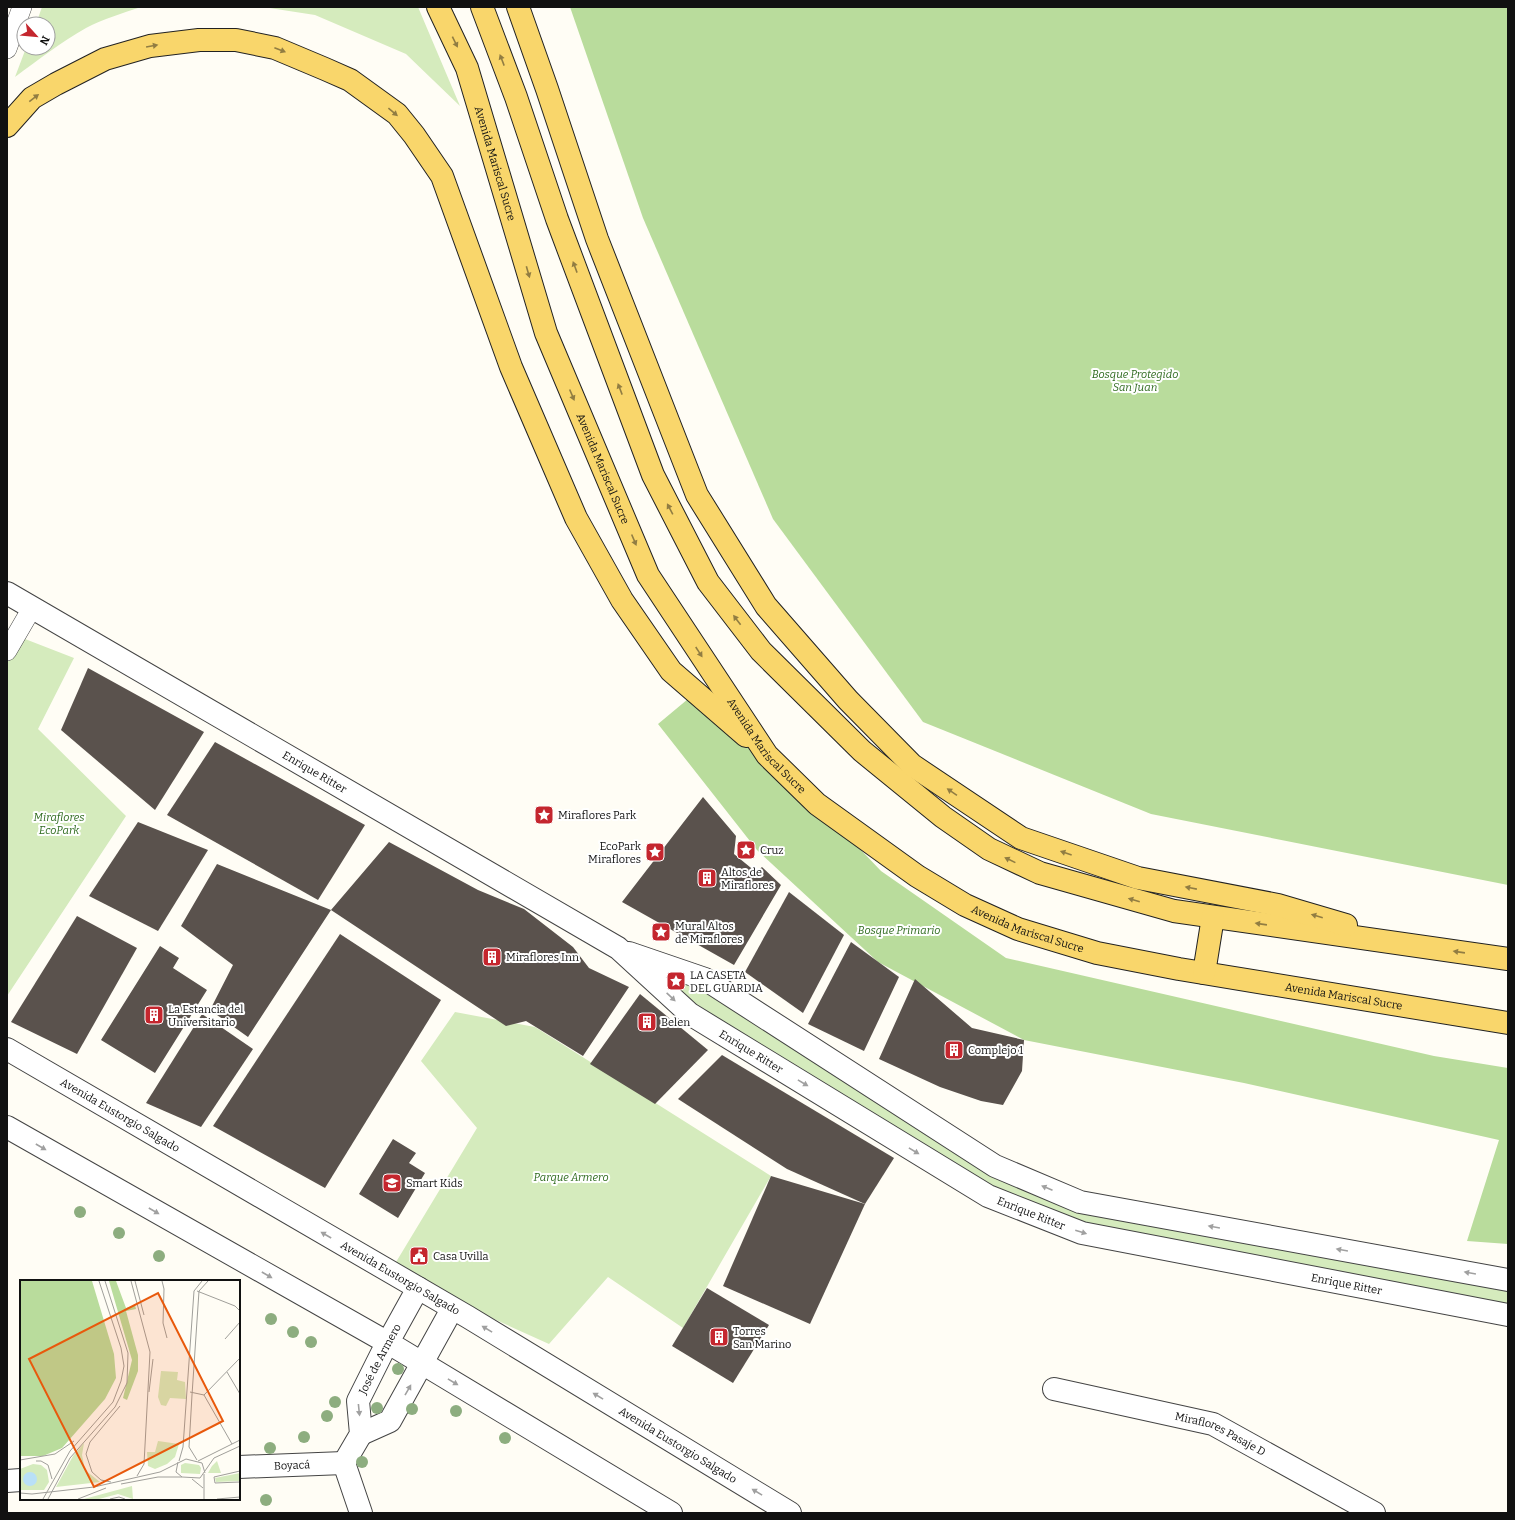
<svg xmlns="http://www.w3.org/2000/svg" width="1515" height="1520" font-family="Bitter,serif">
<rect width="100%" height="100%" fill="#fffdf5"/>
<g fill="#d5ebbd">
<path d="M42,7H141C123,13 103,19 86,28C61,42 38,60 15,77L26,48H48V24H36Z"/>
<polygon points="263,7 418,7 460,106 406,54 315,15"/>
<polygon points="7,632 74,658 38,729 126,816 7,996"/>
<polygon points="649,967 703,984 1079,1208 1508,1275 1508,1309 1082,1226 981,1183 692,1011"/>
<polygon points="455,1012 535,1027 771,1176 683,1328 608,1277 549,1344 390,1272 477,1128 421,1061"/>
</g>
<g fill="#b9dc9c">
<polygon points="570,7 1508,7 1508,885 1151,814 923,722 773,519 643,218"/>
<polygon points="694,694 817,804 881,871 1006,958 1434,1056 1508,1068 1508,1244 1467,1241 1499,1140 1244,1083 1024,1040 878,962 757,850 658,724"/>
</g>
<g fill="#5a524d">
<polygon points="88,668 204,732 155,810 61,730"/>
<polygon points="215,742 365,825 318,900 167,815"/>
<polygon points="703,797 736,836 734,854 756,872 762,867 781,885 734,965 622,902"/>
<polygon points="138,822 208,850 158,931 89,896"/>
<polygon points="389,842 478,890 524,909 573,947 589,968 629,987 583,1056 526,1021 506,1026 331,910"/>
<polygon points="217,864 331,910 248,1037 210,1010 233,965 181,926"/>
<polygon points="789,892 844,935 803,1013 745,972"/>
<polygon points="77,916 137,948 77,1054 11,1022"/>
<polygon points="340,934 441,1000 325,1188 213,1126"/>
<polygon points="851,942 899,977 864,1051 808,1024"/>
<polygon points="160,946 179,958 173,968 207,990 155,1073 101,1040"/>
<polygon points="915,979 972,1028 1024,1040 1022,1071 1003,1105 981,1101 940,1087 879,1059"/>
<polygon points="640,994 708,1050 655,1104 590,1064"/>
<polygon points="202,1014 253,1049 201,1127 146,1103"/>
<polygon points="722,1055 894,1158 865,1204 787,1169 678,1099"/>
<polygon points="393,1139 416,1153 409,1163 425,1173 398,1218 359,1194"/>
<polygon points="771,1176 865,1204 810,1324 723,1286"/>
<polygon points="707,1288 769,1325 733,1383 672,1346"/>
</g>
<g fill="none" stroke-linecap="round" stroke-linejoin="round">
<g stroke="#444" stroke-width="20">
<g id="service">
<polyline points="7,49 22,7"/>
<polyline points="7,651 32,608"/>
</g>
</g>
<g stroke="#444" stroke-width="24">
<g id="minor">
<path id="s1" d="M7,1049L468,1317L790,1513"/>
<polyline points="7,1127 397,1348 671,1513"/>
<path id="s2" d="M1054,1389L1213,1424L1374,1513"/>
<polyline points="361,1434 390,1421 452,1309"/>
<path id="s3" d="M344,1463L361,1434L358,1401L382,1353L418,1288"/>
<polyline points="344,1463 361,1513"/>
<path id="s4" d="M239,1467L344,1463"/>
<polyline points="7,1481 21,1480"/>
</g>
</g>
<g stroke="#444" stroke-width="24">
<g id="tertiary">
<path id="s5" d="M7,593L618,948L690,1014L988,1196L1082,1233L1508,1315"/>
<polyline points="629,953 705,979 995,1166 1080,1202 1508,1280"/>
</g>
</g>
<g stroke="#222" stroke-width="24">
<g id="primary">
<path id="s6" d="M438,7L467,68L546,333L648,575L767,755L817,804L917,876L965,905L1018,929L1097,953L1179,969L1508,1023"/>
<polyline points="482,7 516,97 557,219 653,475 708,582 761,651 862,751 943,817 989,849 1040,873 1174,911 1508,959"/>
<polyline points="518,7 547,89 597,239 697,495 766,606 848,700 912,765 1021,838 1138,878 1278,905 1346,925"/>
<polyline points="7,126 32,98 56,84 105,59 150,46 199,40 236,40 275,48 325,69 350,80 397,114 414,135 442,176 511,367 576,518 622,600 671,671 746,736"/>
<polyline points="1204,973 1213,917"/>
</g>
</g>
<use href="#service" stroke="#fff" stroke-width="19"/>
<use href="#minor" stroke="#fff" stroke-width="22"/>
<use href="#tertiary" stroke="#fff" stroke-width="22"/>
<use href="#primary" stroke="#f9d66b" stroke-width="22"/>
</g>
<g fill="#8dad7f">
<circle cx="80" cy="1212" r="6"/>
<circle cx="119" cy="1233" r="6"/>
<circle cx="159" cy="1256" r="6"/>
<circle cx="271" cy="1319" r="6"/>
<circle cx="293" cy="1332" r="6"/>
<circle cx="311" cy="1342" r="6"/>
<circle cx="398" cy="1369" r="6"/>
<circle cx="335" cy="1402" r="6"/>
<circle cx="377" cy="1408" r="6"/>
<circle cx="412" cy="1409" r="6"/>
<circle cx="456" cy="1411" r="6"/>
<circle cx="327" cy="1416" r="6"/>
<circle cx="304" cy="1437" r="6"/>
<circle cx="505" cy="1438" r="6"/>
<circle cx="270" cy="1448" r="6"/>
<circle cx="362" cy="1462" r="6"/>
<circle cx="266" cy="1500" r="6"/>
</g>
<defs><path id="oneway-solid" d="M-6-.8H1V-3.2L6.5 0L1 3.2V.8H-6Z"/></defs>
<g fill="#917d42">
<use href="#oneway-solid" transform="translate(455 42) rotate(64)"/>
<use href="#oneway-solid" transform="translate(152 46) rotate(-10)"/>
<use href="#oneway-solid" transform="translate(280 50) rotate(21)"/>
<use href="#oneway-solid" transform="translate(502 60) rotate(-111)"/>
<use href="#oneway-solid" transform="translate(34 98) rotate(-38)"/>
<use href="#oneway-solid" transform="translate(393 112) rotate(40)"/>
<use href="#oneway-solid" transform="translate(575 267) rotate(-110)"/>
<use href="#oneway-solid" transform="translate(528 272) rotate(74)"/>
<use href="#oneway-solid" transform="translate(620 389) rotate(-111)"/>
<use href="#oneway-solid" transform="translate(572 395) rotate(67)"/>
<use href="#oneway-solid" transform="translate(670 509) rotate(-118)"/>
<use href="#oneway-solid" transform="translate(634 540) rotate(67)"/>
<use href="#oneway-solid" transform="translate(737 620) rotate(-127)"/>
<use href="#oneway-solid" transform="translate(699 652) rotate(57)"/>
<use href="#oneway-solid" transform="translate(952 792) rotate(-146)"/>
<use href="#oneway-solid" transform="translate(1066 853) rotate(-161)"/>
<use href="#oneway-solid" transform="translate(1010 860) rotate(-154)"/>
<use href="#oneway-solid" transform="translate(1191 888) rotate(-169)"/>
<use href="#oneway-solid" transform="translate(1134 900) rotate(-164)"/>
<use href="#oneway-solid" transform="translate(1317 916) rotate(-164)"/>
<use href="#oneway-solid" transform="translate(1261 924) rotate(-172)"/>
<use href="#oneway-solid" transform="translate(1459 952) rotate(-172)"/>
</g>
<g fill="#a0a0a0">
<use href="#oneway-solid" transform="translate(671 997) rotate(43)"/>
<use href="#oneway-solid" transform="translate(803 1083) rotate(31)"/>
<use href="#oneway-solid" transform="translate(41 1147) rotate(30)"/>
<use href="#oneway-solid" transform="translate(914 1151) rotate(31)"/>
<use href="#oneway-solid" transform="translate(1047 1188) rotate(-157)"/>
<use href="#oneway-solid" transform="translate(154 1211) rotate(30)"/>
<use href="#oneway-solid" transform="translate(1214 1227) rotate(-170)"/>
<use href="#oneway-solid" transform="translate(1081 1232) rotate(17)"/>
<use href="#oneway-solid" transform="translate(326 1235) rotate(-150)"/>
<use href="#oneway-solid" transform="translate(1342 1250) rotate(-170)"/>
<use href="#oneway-solid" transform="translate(1470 1273) rotate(-170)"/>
<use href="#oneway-solid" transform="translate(267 1275) rotate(30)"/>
<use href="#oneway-solid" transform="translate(487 1329) rotate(-149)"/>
<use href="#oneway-solid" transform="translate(453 1382) rotate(31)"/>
<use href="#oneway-solid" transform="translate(408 1390) rotate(-60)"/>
<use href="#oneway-solid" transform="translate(598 1396) rotate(-149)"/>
<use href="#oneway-solid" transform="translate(359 1410) rotate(84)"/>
<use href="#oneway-solid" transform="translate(757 1492) rotate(-149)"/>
</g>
<defs>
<g id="sight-square" transform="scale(1)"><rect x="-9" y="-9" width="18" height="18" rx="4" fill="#c4262e" stroke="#fff"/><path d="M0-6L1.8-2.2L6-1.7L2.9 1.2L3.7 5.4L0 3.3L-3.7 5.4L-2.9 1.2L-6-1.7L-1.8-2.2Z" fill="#fff"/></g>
<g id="building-square" transform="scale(1)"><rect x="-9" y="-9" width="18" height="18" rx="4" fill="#c4262e" stroke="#fff"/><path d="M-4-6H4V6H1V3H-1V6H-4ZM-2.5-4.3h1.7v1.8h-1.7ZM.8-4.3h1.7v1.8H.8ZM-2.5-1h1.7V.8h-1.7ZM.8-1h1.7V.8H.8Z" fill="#fff"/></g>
<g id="school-square" transform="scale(1)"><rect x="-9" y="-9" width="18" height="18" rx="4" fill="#c4262e" stroke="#fff"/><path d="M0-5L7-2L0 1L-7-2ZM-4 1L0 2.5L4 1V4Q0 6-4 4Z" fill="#fff"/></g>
<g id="civic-square" transform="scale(1)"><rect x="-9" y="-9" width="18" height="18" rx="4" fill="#c4262e" stroke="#fff"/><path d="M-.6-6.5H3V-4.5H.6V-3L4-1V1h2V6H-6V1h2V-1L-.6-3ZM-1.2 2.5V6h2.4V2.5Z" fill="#fff"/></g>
</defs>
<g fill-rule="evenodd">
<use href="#sight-square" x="544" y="815"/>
<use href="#sight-square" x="746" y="850"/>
<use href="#sight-square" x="655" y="852"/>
<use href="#building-square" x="707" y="878"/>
<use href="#sight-square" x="661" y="932"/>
<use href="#building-square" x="492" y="957"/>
<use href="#sight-square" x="676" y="981"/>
<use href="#building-square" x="154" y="1015"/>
<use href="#building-square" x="647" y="1022"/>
<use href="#building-square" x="954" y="1050"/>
<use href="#school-square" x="392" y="1183"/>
<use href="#civic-square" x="419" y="1256"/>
<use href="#building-square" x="719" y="1337"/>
</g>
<g text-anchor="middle" stroke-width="4" stroke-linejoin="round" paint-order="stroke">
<g font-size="11" fill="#111" stroke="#fff">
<text dy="4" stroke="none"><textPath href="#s6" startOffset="167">Avenida Mariscal Sucre</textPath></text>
<text dy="4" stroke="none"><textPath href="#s6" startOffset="491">Avenida Mariscal Sucre</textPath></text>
<text dy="4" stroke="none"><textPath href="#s6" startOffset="815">Avenida Mariscal Sucre</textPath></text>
<text dy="4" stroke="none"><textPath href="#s5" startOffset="356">Enrique Ritter</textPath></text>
<text dy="4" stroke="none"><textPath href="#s6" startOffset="1139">Avenida Mariscal Sucre</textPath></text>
<text dy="4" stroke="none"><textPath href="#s6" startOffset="1463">Avenida Mariscal Sucre</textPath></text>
<text dy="4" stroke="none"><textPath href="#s5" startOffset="876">Enrique Ritter</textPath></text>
<text dy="4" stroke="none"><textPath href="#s1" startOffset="131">Avenida Eustorgio Salgado</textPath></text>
<text dy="4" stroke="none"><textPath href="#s5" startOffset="1200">Enrique Ritter</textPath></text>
<text dy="4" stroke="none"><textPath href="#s1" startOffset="455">Avenida Eustorgio Salgado</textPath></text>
<text dy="4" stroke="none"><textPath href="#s5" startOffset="1524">Enrique Ritter</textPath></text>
<text dy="4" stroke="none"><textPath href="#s3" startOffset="114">José de Armero</textPath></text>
<text dy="4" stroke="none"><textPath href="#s2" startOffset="173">Miraflores Pasaje D</textPath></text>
<text dy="4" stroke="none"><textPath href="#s1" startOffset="779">Avenida Eustorgio Salgado</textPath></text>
<text dy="4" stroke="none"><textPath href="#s4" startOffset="53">Boyacá</textPath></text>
</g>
<g font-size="11" font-style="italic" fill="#2f6b1f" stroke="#fff">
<text x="1135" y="378">Bosque Protegido<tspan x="1135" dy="13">San Juan</tspan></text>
<text x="59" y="821">Miraflores<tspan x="59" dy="13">EcoPark</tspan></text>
<text x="899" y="934">Bosque Primario</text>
<text x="571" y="1181">Parque Armero</text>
</g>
<g font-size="11" fill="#111" stroke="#fff" text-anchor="start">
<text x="558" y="819">Miraflores Park</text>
<text x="641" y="850" text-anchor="end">EcoPark<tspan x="641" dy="13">Miraflores</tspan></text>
<text x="760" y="854">Cruz</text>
<text x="721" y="876">Altos de<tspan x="721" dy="13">Miraflores</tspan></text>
<text x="675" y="930">Mural Altos<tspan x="675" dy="13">de Miraflores</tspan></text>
<text x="506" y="961">Miraflores Inn</text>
<text x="690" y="979">LA CASETA<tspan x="690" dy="13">DEL GUARDIA</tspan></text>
<text x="168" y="1013">La Estancia del<tspan x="168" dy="13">Universitario</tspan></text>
<text x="661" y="1026">Belen</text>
<text x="968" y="1054">Complejo 1</text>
<text x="406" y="1187">Smart Kids</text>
<text x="433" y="1260">Casa Uvilla</text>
<text x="733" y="1335">Torres<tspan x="733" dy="13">San Marino</tspan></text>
</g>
</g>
<g transform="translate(20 1280)">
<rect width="220" height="220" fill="#fffdf5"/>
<path d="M141,91L158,92L157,100L165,102L166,119L150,118L146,126L141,125L138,117ZM138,161L159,164L155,177L147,184L135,189L128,186L127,172H135ZM64,163L62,175L65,190L80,202L36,207L53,176ZM197,181L201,193H188L192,186ZM165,183L179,185L181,188L180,194L161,193V185ZM13,184L21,185L27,190L29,202L24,210H1L0,189ZM220,193V201L196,202L195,198ZM112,206L113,219L98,214L79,219H64Z" fill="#d5ebbd"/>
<path d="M0,1H72L94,74L96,98L85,119L42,168L23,176H0ZM89,1H96L106,28L115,25L116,29L106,31L118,75V91L107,120L103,118L112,80Z" fill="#b9dc9c"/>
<path d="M3 199a7 7 0 1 1 14 0a7 7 0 1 1-14 0Z" fill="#b9e0f7"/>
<path fill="none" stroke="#a09f9a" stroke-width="1" d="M111,1L130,72L124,184L117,196M115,1L124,35M142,1L144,9L143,43L147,58M177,11L215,26L220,31M205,59L220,42M207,92L220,114M129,112L133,79M170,112L184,115L220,78M184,115L212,164M0,180L35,174L54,161M177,180L169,167L172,115L179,11L188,1M16,181H21L28,185L32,199M159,181L163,167L174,11L182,1M178,181L220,160M158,182L156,192L162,197L180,198L194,178L220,166M220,191L194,197L195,203L220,202M172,199L183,208M91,202L81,200L72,192L66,174L70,162L100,126M101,204L138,197H162M0,213L12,214L74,207L140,192L166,179L182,183L185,193M23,219L50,171L93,122L101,101L104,86L101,68L79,1M28,219L50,178L95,127L107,103L108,73L85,1M58,219L86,208M90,219L99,217L105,219M184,219V194M197,219L220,217"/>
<path fill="#e8590c" fill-opacity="0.15" stroke="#e8590c" stroke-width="2" d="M138,13L203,141L74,207L9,79Z"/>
<rect width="220" height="220" fill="none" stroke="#111" stroke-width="2"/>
</g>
<rect width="1515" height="1520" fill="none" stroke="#111111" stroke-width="16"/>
<g transform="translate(36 36) rotate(117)"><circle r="19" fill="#ffffff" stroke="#a0a0a0"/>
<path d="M0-3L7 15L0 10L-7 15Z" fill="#c4262e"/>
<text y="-6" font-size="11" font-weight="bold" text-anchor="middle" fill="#111111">N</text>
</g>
</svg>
